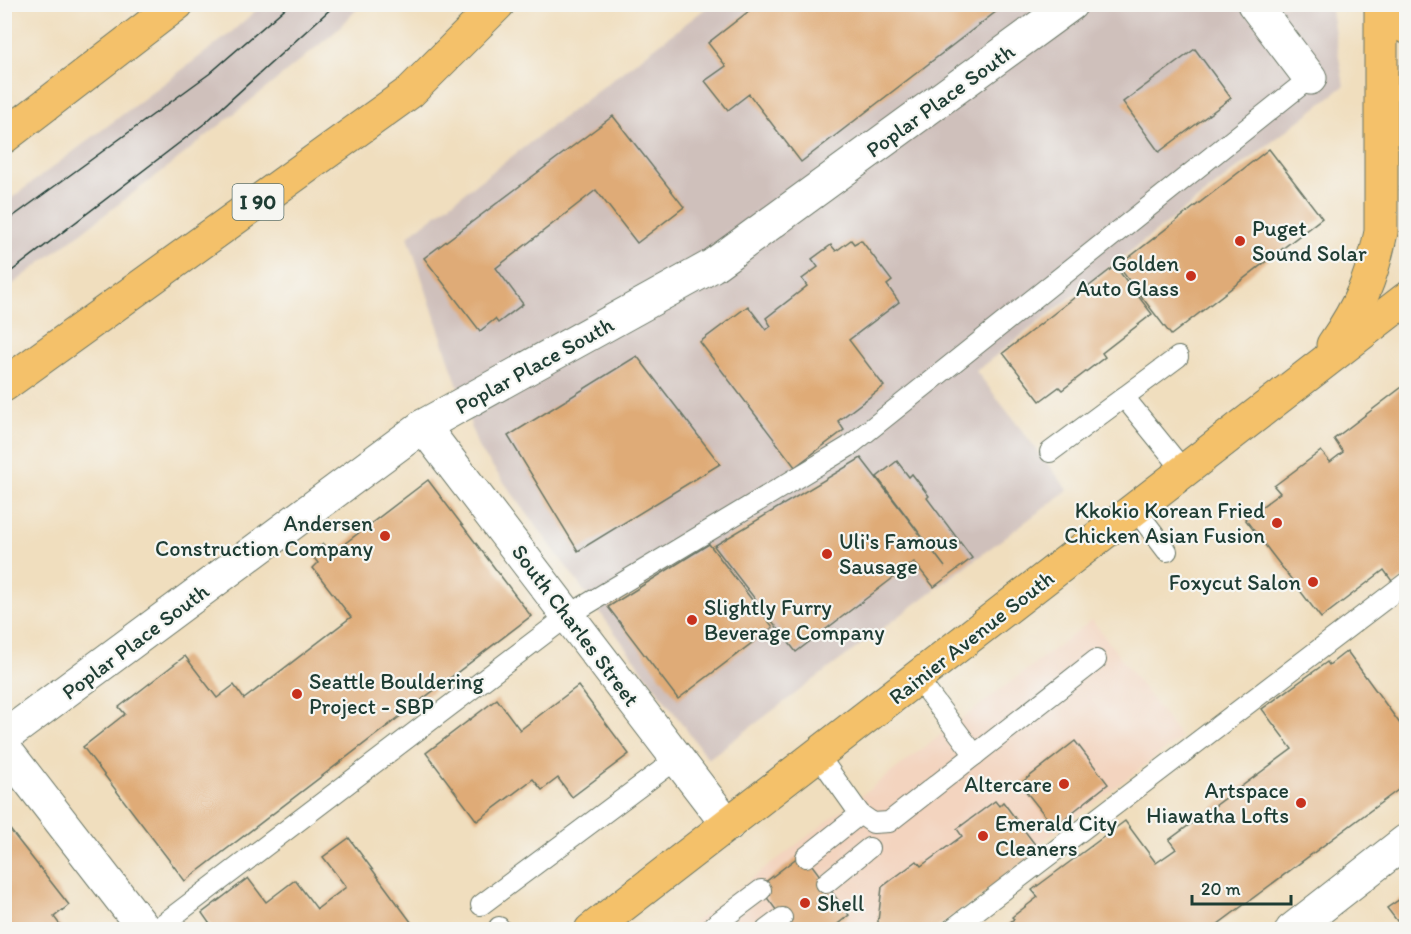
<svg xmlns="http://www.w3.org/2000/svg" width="1411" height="934" font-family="Itim,sans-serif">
<rect width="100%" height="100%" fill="#f6f6f2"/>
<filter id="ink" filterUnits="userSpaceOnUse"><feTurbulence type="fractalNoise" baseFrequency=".0167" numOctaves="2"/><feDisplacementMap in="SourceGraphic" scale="12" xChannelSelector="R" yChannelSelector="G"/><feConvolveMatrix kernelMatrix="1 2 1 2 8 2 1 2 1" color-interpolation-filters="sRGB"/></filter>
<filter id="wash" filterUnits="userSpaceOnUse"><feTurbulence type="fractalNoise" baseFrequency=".008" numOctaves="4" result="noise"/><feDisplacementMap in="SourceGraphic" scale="24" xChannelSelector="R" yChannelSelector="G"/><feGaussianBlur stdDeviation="1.35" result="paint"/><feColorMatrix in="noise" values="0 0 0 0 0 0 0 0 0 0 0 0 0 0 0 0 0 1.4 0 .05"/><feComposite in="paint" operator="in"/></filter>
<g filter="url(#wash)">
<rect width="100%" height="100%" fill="#f0debe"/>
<polygon fill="#f3d4bf" points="1092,620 1181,738 926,929 684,930"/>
<g fill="#cfc0bb">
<polygon points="262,5 361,5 335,32 280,77 169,166 5,290 5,203 227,36"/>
<polygon points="710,5 1330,5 1344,86 976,371 1068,490 708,759 478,447 408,236"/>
</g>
<g id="blocks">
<g fill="#dfab77">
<polygon points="758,4 1006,4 801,162 749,94 728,110 705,81 726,66 708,43"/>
<polygon points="1195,49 1231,98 1159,152 1123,102"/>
<polygon points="613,116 684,207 637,243 596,190 496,268 523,304 498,323 495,319 480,331 424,258"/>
<polygon points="1269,149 1322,218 1171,335 1118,266"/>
<polygon points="851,240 854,244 861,240 892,281 887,285 899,302 849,340 884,386 838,421 844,430 795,467 700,342 748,306 766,330 771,326 766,318 807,286 802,279 818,267 812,259 831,245 836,251"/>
<polygon points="1115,266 1152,314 1102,353 1105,357 1062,390 1059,387 1040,401 1003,353"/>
<polygon points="637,356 720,464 578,551 508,436"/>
<polygon points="1406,384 1406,575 1394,584 1384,570 1321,618 1245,519 1280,493 1274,486 1321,451 1330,462 1343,452 1334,439"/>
<polygon points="861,458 945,567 877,477 897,461 909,477 912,474 929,496 927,498 972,558 934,587 914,562 796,652 714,546"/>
<polygon points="428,480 531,616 185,881 83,747 125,714 119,707 185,656 217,698 234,685 244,699 351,617 313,568 318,563 311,554 323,544 331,554"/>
<polygon points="709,544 773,627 678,699 608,607"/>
<polygon points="1347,651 1406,732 1406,767 1405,768 1406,784 1210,930 1000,930 1014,919 1012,917 1038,897 1032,890 1125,821 1156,863 1176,849 1169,840 1292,749 1262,709 1327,662 1329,665"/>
<polygon points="578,686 629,754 572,797 558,778 542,790 533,779 477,821 426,753 497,699 520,730"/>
<polygon points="1075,741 1108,784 1054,827 1020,784"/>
<polygon points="995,801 999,806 1003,802 1040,851 934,930 877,930 882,887 917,861 921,866 962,836 957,829"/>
<polygon points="4,822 69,905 54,917 64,930 4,930"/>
<polygon points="349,838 417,930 214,930 202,913 248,878 266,902 295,880 317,909 346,887 323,857"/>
<polygon points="803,853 849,915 830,930 791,930 759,887"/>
<polygon points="1406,889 1406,930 1404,930 1387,908 1403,897 1401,894"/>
</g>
</g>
</g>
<g filter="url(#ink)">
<use href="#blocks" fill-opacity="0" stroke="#687564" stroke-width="1.5"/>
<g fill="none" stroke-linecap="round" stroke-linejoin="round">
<g stroke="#687564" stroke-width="22">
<g id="service">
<polyline points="1124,397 1184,471"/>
<polyline points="1050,452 1178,357"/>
<polyline points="1135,509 1167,551"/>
<polyline points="917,678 975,755"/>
<polyline points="818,755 860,814 873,823 889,822 1096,660"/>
<polyline points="806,857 860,814"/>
<polyline points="826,883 869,848"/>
<polyline points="481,905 678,758"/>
<polyline points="713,926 761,890"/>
<polyline points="499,927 501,930"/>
<polyline points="155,930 569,615 848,447 1310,78"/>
<polyline points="766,930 782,918"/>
<polyline points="951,930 1406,583"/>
</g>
</g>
<g stroke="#687564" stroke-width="35">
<g id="minor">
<polyline points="1254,4 1310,78"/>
<polyline points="423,426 728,825"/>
<polyline points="4,737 423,426 712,266 1071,4"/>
<polyline points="4,748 145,930"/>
<polyline points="1292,930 1406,841"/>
</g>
</g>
<g stroke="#687564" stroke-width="35">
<g id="primary">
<polyline points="1402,4 1406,27"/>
<path d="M1333,345C1360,306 1372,278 1381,232V4"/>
<polyline points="591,930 1406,299"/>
</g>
</g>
<g stroke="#687564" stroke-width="35">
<g id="motorway">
<polyline points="4,137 177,4"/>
<polyline points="4,385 410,92 498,4"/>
</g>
</g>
<use href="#service" stroke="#fff" stroke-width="20"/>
<use href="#minor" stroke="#fff" stroke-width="33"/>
<use href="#primary" stroke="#f4c16b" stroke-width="33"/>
<use href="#motorway" stroke="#f4c16b" stroke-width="33"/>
<g stroke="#1f3d34" stroke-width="1.5">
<polyline points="4,223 209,74 290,4"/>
<polyline points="4,277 204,124 336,4"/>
</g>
</g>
</g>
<g fill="#c8321e" stroke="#f6f6f2" stroke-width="2">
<circle cx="1240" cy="241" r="6"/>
<circle cx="1191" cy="276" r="6"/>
<circle cx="1277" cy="523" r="6"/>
<circle cx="385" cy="536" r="6"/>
<circle cx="827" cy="554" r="6"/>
<circle cx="1313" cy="582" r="6"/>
<circle cx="692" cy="620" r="6"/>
<circle cx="297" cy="694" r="6"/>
<circle cx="1064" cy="784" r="6"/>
<circle cx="1301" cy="803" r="6"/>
<circle cx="983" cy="836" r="6"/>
<circle cx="805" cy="903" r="6"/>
</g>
<g text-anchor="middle" stroke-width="4.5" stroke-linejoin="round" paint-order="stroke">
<rect fill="#f6f6f2" stroke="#60746d" stroke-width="1.5" x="232.5" y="184" width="51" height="36" rx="4.5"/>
<g font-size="21" font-weight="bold" fill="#1f3d34">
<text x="258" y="209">I 90</text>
</g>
<g font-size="22" fill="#1f3d34" stroke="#f6f6f2">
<text transform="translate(940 100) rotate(-36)" y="8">Poplar Place South</text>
<text transform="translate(534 365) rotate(-29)" y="8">Poplar Place South</text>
<text transform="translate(576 625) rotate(53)" y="8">South Charles Street</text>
<text transform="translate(971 637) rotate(-38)" y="8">Rainier Avenue South</text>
<text transform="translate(135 641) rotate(-37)" y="8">Poplar Place South</text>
</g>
<g font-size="22" fill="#1f3d34" stroke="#f6f6f2" text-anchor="start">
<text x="1252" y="236">Puget<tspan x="1252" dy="25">Sound Solar</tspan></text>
<text x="1179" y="271" text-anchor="end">Golden<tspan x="1179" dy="25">Auto Glass</tspan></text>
<text x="1265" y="518" text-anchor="end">Kkokio Korean Fried<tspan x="1265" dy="25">Chicken Asian Fusion</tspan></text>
<text x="373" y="531" text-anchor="end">Andersen<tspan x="373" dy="25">Construction Company</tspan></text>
<text x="839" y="549">Uli's Famous<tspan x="839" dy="25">Sausage</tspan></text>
<text x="1301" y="590" text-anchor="end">Foxycut Salon</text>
<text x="704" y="615">Slightly Furry<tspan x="704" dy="25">Beverage Company</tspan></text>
<text x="309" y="689">Seattle Bouldering<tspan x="309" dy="25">Project - SBP</tspan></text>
<text x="1052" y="792" text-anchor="end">Altercare</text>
<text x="1289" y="798" text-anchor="end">Artspace<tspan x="1289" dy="25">Hiawatha Lofts</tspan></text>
<text x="995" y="831">Emerald City<tspan x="995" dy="25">Cleaners</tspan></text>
<text x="817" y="911">Shell</text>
</g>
</g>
<rect width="1411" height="934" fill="none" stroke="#f6f6f2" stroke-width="24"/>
<path d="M1192 895v9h99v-9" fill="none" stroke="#1f3d34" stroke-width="3"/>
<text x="1201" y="895" font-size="18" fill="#1f3d34" stroke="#f6f6f2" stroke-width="4.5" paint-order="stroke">20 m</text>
</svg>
